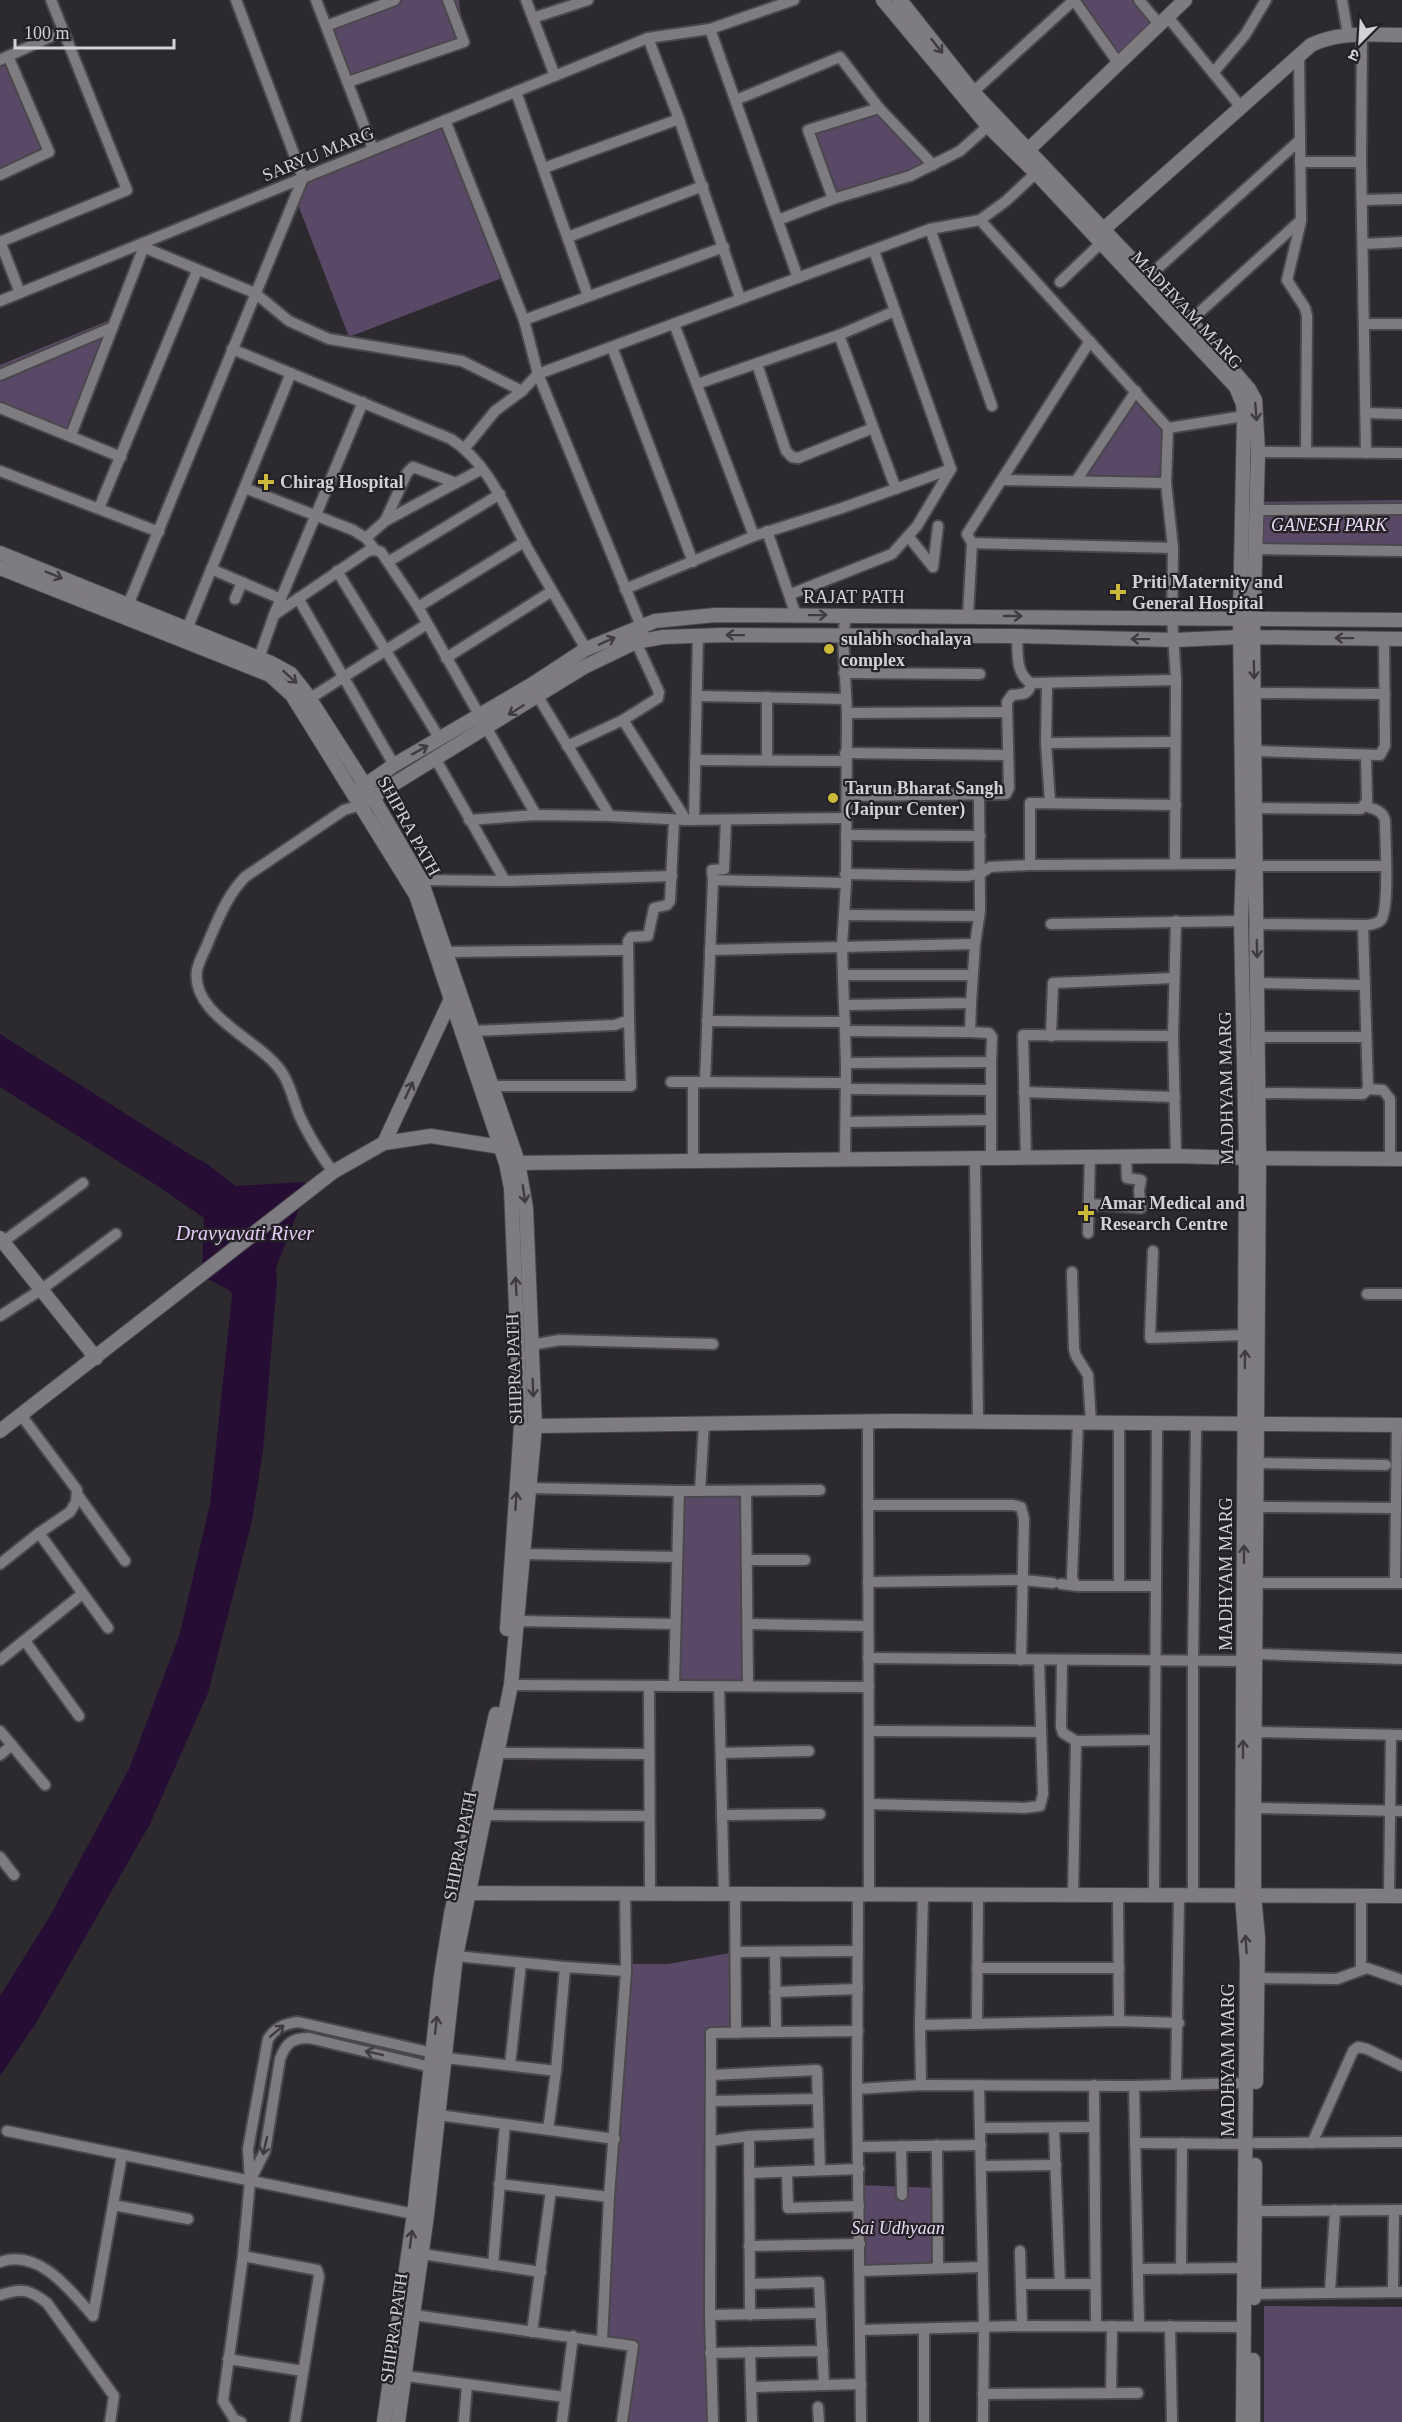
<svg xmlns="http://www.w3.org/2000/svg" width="1402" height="2422" font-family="'Times New Roman','Noto Sans Devanagari',serif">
<rect width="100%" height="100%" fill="#2d2a2f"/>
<g fill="#5a4966">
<polygon points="395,0 459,0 464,42 348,82 326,26"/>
<polygon points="1074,0 1139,0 1159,24 1119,64"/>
<polygon points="8,56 49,152 0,175 0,60"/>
<polygon points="879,108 933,165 833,199 808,130"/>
<polygon points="445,120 507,276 349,337 295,197 303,178"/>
<polygon points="117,317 71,435 0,408 0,365"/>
<polygon points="1136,391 1168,428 1166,483 1076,481"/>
<polygon points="1402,500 1402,548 1255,548 1257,502"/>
<polygon points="679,1491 746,1491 748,1686 674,1686"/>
<polygon points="736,1952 736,2033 712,2033 711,2422 623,2422 633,2346 602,2341 626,1971 631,1970 632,1964 668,1964"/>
<polygon points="859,2185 936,2188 936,2268 860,2271"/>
<polygon points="1264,2306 1402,2307 1402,2422 1264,2422"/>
</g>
<polygon fill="#260d34" points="0,1034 197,1159 203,1161 236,1186 305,1182 299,1209 276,1268 277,1281 263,1451 252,1521 208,1693 150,1824 36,2023 0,2076 0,1996 50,1916 129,1769 180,1633 210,1504 232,1295 229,1290 202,1276 204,1218 156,1185 0,1087"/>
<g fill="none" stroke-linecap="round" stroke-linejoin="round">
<g stroke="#4a484c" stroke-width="14">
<g id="minor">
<polyline points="316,0 373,149"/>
<polyline points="526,0 555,76"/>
<polyline points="1074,0 1119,64"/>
<polyline points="1139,0 1159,24"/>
<polyline points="1342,0 1348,35"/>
<polyline points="1167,16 1240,106"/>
<polyline points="533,18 588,0"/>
<polyline points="326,26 395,0"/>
<polyline points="710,29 798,278"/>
<polyline points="1362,35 1361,162 1366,453"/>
<polyline points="648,38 679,119 740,298"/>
<polyline points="1299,56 1301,221 1287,280 1305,308 1307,316 1306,452"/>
<polyline points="0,60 63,31"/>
<polyline points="1213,73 1245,35 1266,0"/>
<polyline points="348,82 464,42 448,0"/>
<polyline points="516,92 588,296"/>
<polyline points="973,92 1074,0"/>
<polyline points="736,100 840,57 879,108 808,130 833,199"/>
<polyline points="879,108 933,165"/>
<polyline points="445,120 524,320 538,374 643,631"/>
<polyline points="1300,162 1361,162"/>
<polyline points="544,168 679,119"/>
<polyline points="0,175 49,152 8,56"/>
<polyline points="1363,200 1402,199"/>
<polyline points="778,220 833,199 910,176 960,151 988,126"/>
<polyline points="980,220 1168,428 1166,483 1173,548 1172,617 1176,680 1175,864"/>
<polyline points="930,229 992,406"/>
<polyline points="568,237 703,186"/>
<polyline points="0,241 20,293"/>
<polyline points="0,242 127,190 51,0"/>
<polyline points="1364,244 1402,242"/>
<polyline points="138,245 255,293 289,321 329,339 462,361 522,391"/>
<polyline points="1148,277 1300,140"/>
<polyline points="1060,282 1100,244"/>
<polyline points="0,301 648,38 710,29 794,0"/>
<polyline points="524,320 724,247"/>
<polyline points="1190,321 1300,221"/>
<polyline points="674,324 754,536"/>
<polyline points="1365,324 1402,324"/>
<polyline points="839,335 896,489"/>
<polyline points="612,347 693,562"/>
<path d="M232,349L451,439C488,463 504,505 524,542C544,578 566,614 586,649"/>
<polyline points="757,364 786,451 792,457 798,458 873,428"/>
<polyline points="0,375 113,327"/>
<polyline points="697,384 839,335 895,311"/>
<polyline points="0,408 121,457"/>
<polyline points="1366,413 1402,414"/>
<polyline points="1168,428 1244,416"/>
<polyline points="71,435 143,249"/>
<polyline points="465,448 495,411 522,391 538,374 930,229 980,220 1006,201 1036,173"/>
<polyline points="1258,452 1402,453"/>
<polyline points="0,471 159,532"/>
<polyline points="1002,480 1166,483"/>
<polyline points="1076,481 1136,391"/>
<polyline points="245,488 353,530 366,538 375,550"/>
<polyline points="99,508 197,271"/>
<polyline points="1256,510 1402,509"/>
<polyline points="385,521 407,473 413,467 456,483"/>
<polyline points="767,531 796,615"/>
<polyline points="908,536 933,567"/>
<polyline points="366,538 385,521 482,469"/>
<polyline points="972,543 1173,548"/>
<polyline points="1255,549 1402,551"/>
<polyline points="388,562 500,494"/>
<polyline points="933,567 938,526"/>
<polyline points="211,569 281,599"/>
<polyline points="337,571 440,739"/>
<polyline points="625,589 754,536 842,508 951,469"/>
<polyline points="791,594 892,554 917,526 951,469 874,251"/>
<polyline points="298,598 394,765"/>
<polyline points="235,599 242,582"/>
<polyline points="128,605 303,178 236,0"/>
<polyline points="418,607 524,542"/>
<polyline points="274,615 368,551 375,550 381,552 418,607 536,815"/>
<polyline points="968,616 972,543 967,534 1090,341"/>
<polyline points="187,629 291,373"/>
<path d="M1017,636C1018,652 1015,674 1031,683L1176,680"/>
<polyline points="259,658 274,615 363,402"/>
<polyline points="446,658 552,591"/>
<polyline points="844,673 980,674"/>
<polyline points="1047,684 1046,743 1050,802"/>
<polyline points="534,690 610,816"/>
<polyline points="1254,693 1385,694"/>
<polyline points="697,696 845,699"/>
<polyline points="309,699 427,624"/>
<polyline points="847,713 1006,712"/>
<polyline points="623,720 686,820"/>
<polyline points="1046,743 1175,742"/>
<polyline points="567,746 623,720 658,698 659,692 636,642"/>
<polyline points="1255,751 1380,755 1385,746 1384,639"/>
<polyline points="845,753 1007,755"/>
<polyline points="435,758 505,881"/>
<polyline points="695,760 845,761"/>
<polyline points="767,760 767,697"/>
<path d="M847,796L1006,794L1009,788L1007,702L1012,695C1023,694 1029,695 1031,683"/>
<polyline points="1255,808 1361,809 1367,801 1366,755"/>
<polyline points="469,820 536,815 610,816 686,820 846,818"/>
<polyline points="694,820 698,636"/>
<polyline points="846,835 980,836"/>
<polyline points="1030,865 1030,803 1176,805"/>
<polyline points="1256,866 1385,866"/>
<polyline points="845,874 968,876 981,873 990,867 1030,865 1243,864"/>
<polyline points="421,880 505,881 672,876"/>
<polyline points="713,880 712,870 724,869 726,820"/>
<polyline points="844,915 978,916"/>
<polyline points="1176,921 1173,1036 1176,1156"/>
<polyline points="1051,924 1241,921"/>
<path d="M1256,924L1368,925C1373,924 1377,924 1381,920C1390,907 1385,839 1385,820C1382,810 1374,809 1365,806"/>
<polyline points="710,950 975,944"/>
<polyline points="445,952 627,950"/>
<polyline points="844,975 972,975"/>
<polyline points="1257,983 1364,985"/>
<polyline points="845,1005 971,1003 975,944 980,911 979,795"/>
<polyline points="707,1021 845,1022"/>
<polyline points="472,1031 615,1025 629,1020 628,941 631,937 648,936 654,908 667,905 670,901 674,820"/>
<polyline points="845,1031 970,1032 989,1033 992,1037 991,1062 846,1063"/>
<polyline points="970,1032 971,1003"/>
<polyline points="1051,1036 1053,983 1174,978"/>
<polyline points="1258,1037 1366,1037"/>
<polyline points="991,1062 991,1158"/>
<polyline points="671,1082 693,1082"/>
<polyline points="705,1082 713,880 846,883"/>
<polyline points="491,1086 631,1086 629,1020"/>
<polyline points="846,1089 991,1090"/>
<polyline points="1368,1089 1383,1090 1390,1099 1390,1159"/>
<polyline points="1024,1092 1175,1097"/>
<polyline points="1258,1093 1363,1094 1368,1089 1363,925"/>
<polyline points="846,1122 990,1120"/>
<polyline points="1026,1157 1023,1035 1173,1036"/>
<polyline points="845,1159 846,1063 842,946 846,883 847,713 843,636 846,615"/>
<polyline points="975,1159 978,1422"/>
<polyline points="693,1161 693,1082 846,1083"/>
<path d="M333,1172C320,1154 309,1136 300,1117C294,1103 291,1087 283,1074C262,1040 190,1016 197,970C199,960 206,949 209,940C219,917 227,896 245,877L344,810L361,805"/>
<polyline points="1089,1204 1141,1208 1139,1190 1141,1180 1127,1178 1126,1156"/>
<polyline points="1088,1233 1090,1156"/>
<polyline points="4,1241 83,1183"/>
<polyline points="1153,1251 1150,1338 1245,1335"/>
<polyline points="1072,1272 1074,1349 1076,1356 1088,1375 1091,1423"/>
<polyline points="1367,1294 1402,1294"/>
<polyline points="0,1316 42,1289 116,1234"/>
<polyline points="531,1345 560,1340 713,1344"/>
<polyline points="868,1421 869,1894"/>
<polyline points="1078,1423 1072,1577 1074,1583 1078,1586 1156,1586"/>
<polyline points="1256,1463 1386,1465"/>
<polyline points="529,1488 679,1491 820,1490"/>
<polyline points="700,1491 704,1423"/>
<polyline points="746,1491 748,1686"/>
<polyline points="77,1494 125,1561"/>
<polyline points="868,1505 1013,1505 1021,1507 1024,1519 1021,1660"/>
<polyline points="1256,1507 1396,1508"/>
<polyline points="39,1533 108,1628"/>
<polyline points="523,1554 677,1557"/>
<polyline points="747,1560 805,1560"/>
<polyline points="0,1564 39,1533 70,1512 76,1502 77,1490 21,1415"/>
<polyline points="868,1582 1023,1580 1053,1583"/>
<polyline points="1255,1583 1402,1583"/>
<polyline points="1395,1583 1397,1425"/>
<polyline points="1061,1584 1078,1586"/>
<polyline points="1119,1586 1119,1423"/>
<polyline points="517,1621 675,1624"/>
<polyline points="748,1624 868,1626"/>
<polyline points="25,1641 79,1716"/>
<polyline points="1255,1654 1402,1659"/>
<polyline points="868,1658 1244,1661"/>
<polyline points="0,1660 82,1594"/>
<polyline points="1062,1660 1061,1727 1063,1733 1076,1741 1155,1740"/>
<polyline points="511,1685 869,1687"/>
<polyline points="649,1686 650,1893"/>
<polyline points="674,1686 679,1491"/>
<polyline points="719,1686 724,1894"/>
<polyline points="0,1731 45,1785"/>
<polyline points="869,1731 1041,1732"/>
<polyline points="1255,1732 1402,1735"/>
<polyline points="497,1753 648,1754"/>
<polyline points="721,1753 809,1751"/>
<polyline points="0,1755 12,1745"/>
<polyline points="869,1804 1024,1808 1040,1806 1043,1794 1039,1660"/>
<polyline points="1254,1808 1402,1811"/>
<polyline points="485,1815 649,1816"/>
<polyline points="722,1815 820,1814"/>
<polyline points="0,1857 14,1875"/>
<polyline points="735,1894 736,2033"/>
<polyline points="858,1894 857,2089 861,2422"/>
<polyline points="1073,1895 1076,1741"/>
<polyline points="1118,1895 1119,2021"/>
<polyline points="1154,1896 1157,1423"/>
<polyline points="1193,1896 1193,1661 1196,1424"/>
<polyline points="1361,1896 1361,1969"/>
<polyline points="1389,1896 1391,1735"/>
<polyline points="736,1952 858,1951"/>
<polyline points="775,1952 776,2032"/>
<polyline points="456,1956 565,1967 626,1971"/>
<polyline points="977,1968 1119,1968"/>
<polyline points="1257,1978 1337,1979 1367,1968 1402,1980"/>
<polyline points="775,1992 858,1989"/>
<polyline points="977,2023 978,1895"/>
<polyline points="920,2025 1119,2021 1179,2023"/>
<polyline points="446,2058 556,2071"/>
<polyline points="510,2065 521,1963"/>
<path d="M431,2067L309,2038C292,2038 286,2043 280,2059L265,2151L250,2181L248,2149L268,2039C276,2027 284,2024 298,2022L433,2053"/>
<polyline points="712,2075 817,2070 820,2170"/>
<polyline points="1176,2084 1179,1896"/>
<polyline points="921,2085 920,2025 923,1894"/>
<polyline points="979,2085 984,2327 983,2422"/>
<polyline points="1094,2085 1096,2326"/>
<polyline points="1134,2086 1139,2325"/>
<polyline points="857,2089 921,2085 1134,2086 1247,2083"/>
<polyline points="712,2101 818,2099"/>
<polyline points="439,2115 615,2139"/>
<polyline points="980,2128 1094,2127"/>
<polyline points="1054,2128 1060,2284"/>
<polyline points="548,2130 556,2071 565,1967"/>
<polyline points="7,2131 414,2214"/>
<polyline points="749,2136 819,2133"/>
<polyline points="712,2141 749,2136 750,2315"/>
<polyline points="1135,2143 1246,2144"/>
<polyline points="1255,2143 1402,2142"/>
<polyline points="1312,2143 1353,2051 1358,2047 1367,2049 1402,2066"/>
<polyline points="937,2145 938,2268"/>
<polyline points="901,2146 902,2195"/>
<polyline points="859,2147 981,2145"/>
<polyline points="982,2166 1056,2165"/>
<polyline points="787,2172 788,2208 859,2206"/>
<polyline points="749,2173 859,2169"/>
<polyline points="499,2184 609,2197"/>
<polyline points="113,2205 188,2219"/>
<polyline points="1255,2211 1402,2210"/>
<polyline points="749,2246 860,2244"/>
<polyline points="1020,2251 1022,2326"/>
<polyline points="422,2254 541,2272"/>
<polyline points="243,2256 317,2270 319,2276 295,2422"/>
<path d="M0,2262C39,2248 70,2290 93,2316"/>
<polyline points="493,2265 505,2124"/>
<polyline points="1138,2269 1244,2268"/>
<polyline points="1181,2269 1182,2143"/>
<polyline points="860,2271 982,2267"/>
<polyline points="750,2284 819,2282 824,2385"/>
<polyline points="1021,2284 1095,2284"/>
<polyline points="1393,2291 1394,2210"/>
<polyline points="1330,2292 1335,2210"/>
<polyline points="1254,2294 1402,2292"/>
<path d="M0,2295C22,2288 29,2289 47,2303L114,2396L110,2422"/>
<polyline points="414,2315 633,2346 622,2422"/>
<polyline points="710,2315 821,2313"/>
<polyline points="93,2316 122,2155"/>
<polyline points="1170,2326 1172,2422"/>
<polyline points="861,2330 1022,2326 1245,2327"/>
<polyline points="532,2332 551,2190"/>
<polyline points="602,2341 609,2197 626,1971 625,1893"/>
<polyline points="750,2352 752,2422"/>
<polyline points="710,2353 823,2351"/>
<polyline points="228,2359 303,2371"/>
<polyline points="406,2376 565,2397"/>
<polyline points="752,2387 861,2384"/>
<polyline points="1111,2393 1112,2326"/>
<polyline points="983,2394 1138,2393"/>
<polyline points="818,2407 819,2422"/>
<polyline points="241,2422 234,2419 223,2401 243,2256 250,2181"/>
<polyline points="464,2422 467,2385"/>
<polyline points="562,2422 573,2336"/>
<polyline points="713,2422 710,2315 711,2033 858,2031"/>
<polyline points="924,2422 924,2329"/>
</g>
</g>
<g stroke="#4a484c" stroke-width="16">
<g id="tertiary">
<polyline points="883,0 988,126 1036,173 1236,387 1243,404 1244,416 1240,618 1243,864 1241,921 1246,1158 1242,1896 1247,1962 1243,2422"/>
<polyline points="900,0 973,92 1190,321 1249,389 1255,400 1258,452 1253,637 1259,1158 1254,1808 1254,1896 1258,1938 1256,2082"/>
<polyline points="1027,151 1185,0"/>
<path d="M1097,235L1311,45C1339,31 1371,35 1402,35"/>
<polyline points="0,553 271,663 291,674 306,693 372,796 421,880 518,1162 526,1208 535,1426 511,1685 456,1956 427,2215 398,2422"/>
<polyline points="0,568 270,675 292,695 416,895 506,1163 511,1188 521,1426 507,1629"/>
<polyline points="358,790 394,765 531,685 586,649 655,621 715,615 1402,620"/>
<polyline points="366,801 584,667 636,642 663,637 723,635 1017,636 1175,640 1240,637 1402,639"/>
<polyline points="384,1143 451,999"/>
<polyline points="510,1163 1176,1156 1246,1158 1402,1159"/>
<polyline points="0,1238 96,1358"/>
<polyline points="535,1426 897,1421 1402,1425"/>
<polyline points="0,1431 333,1172 384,1143 431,1136 501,1147"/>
<polyline points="462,1893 1402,1896"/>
<polyline points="1254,2298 1255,2165"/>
<polyline points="384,2422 414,2214 441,1976 451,1914 496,1714"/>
<polyline points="1253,2422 1253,2360"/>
</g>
</g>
<use href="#minor" stroke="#7f7c81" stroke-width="10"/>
<use href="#tertiary" stroke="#7f7c81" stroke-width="14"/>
</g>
<defs><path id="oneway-shaft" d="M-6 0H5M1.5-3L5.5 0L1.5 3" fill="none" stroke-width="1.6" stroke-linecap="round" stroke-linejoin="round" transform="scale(1.5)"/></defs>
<g stroke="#3f3c41">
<use href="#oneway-shaft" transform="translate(937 46) rotate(52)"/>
<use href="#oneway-shaft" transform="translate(1256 412) rotate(85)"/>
<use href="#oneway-shaft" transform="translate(54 575) rotate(22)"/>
<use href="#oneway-shaft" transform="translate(818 615) rotate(-1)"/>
<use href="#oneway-shaft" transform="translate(1013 616)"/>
<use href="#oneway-shaft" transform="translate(735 635) rotate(-179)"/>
<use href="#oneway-shaft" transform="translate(1344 638) rotate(-179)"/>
<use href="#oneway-shaft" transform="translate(1140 639) rotate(-179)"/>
<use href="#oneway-shaft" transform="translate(607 641) rotate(-24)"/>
<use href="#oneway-shaft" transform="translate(1254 670) rotate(89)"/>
<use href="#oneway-shaft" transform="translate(290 677) rotate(42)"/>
<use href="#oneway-shaft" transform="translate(516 710) rotate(148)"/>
<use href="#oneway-shaft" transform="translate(420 750) rotate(-29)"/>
<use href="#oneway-shaft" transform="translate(1257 949) rotate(89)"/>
<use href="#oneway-shaft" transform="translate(409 1090) rotate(-65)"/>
<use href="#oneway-shaft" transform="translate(524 1194) rotate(82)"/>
<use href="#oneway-shaft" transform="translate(516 1286) rotate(-93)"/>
<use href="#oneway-shaft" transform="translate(1245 1359) rotate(-89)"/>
<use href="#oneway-shaft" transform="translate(533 1388) rotate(88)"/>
<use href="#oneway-shaft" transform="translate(516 1501) rotate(-86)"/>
<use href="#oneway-shaft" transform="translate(1244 1554) rotate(-90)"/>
<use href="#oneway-shaft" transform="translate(1243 1749) rotate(-90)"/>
<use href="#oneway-shaft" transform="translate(1246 1944) rotate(-94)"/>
<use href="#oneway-shaft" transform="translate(436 2025) rotate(-84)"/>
<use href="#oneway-shaft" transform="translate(277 2031) rotate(-40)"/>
<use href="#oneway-shaft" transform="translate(374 2053) rotate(-167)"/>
<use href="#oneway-shaft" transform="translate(265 2146) rotate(103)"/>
<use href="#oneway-shaft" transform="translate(411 2239) rotate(-82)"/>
</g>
<g fill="#cbb939" stroke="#232125" stroke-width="2">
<path d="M263 473h6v6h6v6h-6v6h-6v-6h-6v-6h6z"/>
<path d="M1115 583h6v6h6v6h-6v6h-6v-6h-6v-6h6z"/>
<circle cx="829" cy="649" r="6"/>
<circle cx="833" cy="798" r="6"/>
<path d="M1083 1204h6v6h6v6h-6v6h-6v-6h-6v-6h6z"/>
</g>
<g text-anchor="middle" stroke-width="4.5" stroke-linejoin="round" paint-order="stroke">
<g font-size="18" fill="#d2d1d4" stroke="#232125">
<text transform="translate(318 154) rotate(-22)" y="6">SARYU MARG</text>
<text transform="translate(1187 310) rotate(47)" y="6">MADHYAM MARG</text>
<text x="854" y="603">RAJAT PATH</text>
<text transform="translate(409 826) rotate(61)" y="6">SHIPRA PATH</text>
<text transform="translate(1226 1088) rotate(-91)" y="6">MADHYAM MARG</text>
<text transform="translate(514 1369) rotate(-92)" y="6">SHIPRA PATH</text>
<text transform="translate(1226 1574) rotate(-90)" y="6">MADHYAM MARG</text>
<text transform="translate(460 1846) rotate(-79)" y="6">SHIPRA PATH</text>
<text transform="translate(1228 2060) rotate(-90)" y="6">MADHYAM MARG</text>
<text transform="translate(394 2328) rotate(-82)" y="6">SHIPRA PATH</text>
</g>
<g font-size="18" font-weight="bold" fill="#d2d1d4" stroke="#232125" text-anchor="start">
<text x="280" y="488">Chirag Hospital</text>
<text x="1132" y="588">Priti Maternity and<tspan x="1132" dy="21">General Hospital</tspan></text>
<text x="841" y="645">sulabh sochalaya<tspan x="841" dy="21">complex</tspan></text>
<text x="845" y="794">Tarun Bharat Sangh<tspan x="845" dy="21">(Jaipur Center)</tspan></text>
<text x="1100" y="1209">Amar Medical and<tspan x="1100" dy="21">Research Centre</tspan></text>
</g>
<g font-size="18" font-style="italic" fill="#ebdaf7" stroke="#232125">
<text x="1329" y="531">GANESH PARK</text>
<text x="898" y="2234">Sai Udhyaan</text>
</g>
<g font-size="20" font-style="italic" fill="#e7cef9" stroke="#232125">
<text x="245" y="1240">Dravyavati River</text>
</g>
</g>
<g transform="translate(1360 42) rotate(204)" stroke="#232125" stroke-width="4.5" paint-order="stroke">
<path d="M0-4.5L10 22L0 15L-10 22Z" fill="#d2d1d4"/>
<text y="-9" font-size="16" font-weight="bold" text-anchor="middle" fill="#d2d1d4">उ</text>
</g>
<path d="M15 39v9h159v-9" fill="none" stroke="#d2d1d4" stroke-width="3"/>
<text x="24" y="39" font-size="18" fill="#d2d1d4" stroke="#232125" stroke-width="4.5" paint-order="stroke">100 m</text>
</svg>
